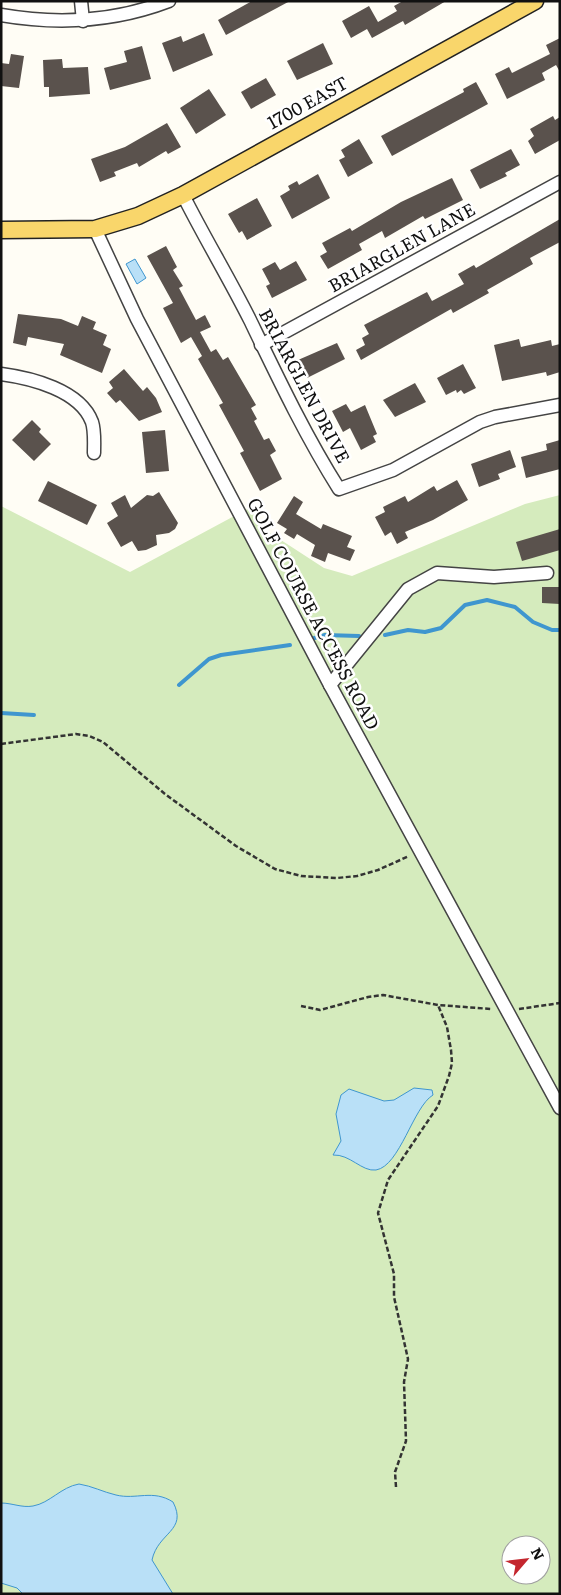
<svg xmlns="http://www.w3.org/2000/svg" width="561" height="1595" font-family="Literata,serif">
<rect width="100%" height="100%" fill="#fffdf5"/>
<path fill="#d5ebbd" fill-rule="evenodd" d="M560,495V1594H1V506L130,572L251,507L264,529L324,568L352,576L525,504ZM511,1545H541V1575H511Z"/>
<g fill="#b9e0f7" stroke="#3f96cf">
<polygon points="135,259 146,278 137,284 126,264"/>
<path d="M414,1088L432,1090L433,1095C413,1107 400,1166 376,1170C362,1172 350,1154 333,1155L341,1141L336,1114L341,1095L349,1089L384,1101L394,1100Z"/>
<path d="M79,1484C92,1486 103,1492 116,1495C136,1500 153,1489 173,1502C188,1531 158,1532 152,1560L173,1594H23L17,1588L1,1583V1503C12,1503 22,1508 33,1506C50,1503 61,1487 79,1484Z"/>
</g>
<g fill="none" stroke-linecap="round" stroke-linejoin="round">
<g stroke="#3f96cf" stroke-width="4">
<polyline points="385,635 408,630 425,632 441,628 465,605 487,600 515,607 533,622 552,630 560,630"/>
<polyline points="311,639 325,635 359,636"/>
<polyline points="179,685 209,659 221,655 290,645"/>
<polyline points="1,713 34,715"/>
</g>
</g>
<g fill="#5a524d">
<polygon points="252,1 290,1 226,35 218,20"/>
<polygon points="403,1 446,1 405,25 403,21 372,38 367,29 351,38 342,21 369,6 378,22 397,11 394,6"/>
<polygon points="204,33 213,55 173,72 162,43 181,36 183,42"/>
<polygon points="560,38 560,72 556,65 542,73 545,80 507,99 495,74 509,67 512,73 550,54 546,45"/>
<polygon points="323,43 333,64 297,80 287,61"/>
<polygon points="142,46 151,79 110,90 104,68 127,62 124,51"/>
<polygon points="11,54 24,56 19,88 1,86 1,63 9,64"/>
<polygon points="62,59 63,68 88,67 90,94 49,97 49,87 44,87 43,60"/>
<polygon points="266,78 276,95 251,109 241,92"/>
<polygon points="476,82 488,104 392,156 381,136 464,92 463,89"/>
<polygon points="209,89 226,115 196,134 180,108"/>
<polygon points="553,116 555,120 560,117 560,140 535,154 528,141 534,136 530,129"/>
<polygon points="167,123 181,147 168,154 166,151 139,167 137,163 114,172 116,176 100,182 91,159 125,147"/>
<polygon points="359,139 373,163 348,177 339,160 345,157 341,150"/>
<polygon points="511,149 520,165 505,173 507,176 480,189 470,170"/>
<polygon points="318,174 330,198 292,219 280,196 290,190 288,186 297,181 299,185"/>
<polygon points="452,178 463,200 425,219 423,216 385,238 382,231 359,244 362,250 328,269 320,256 327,252 322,243 350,228 352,231 401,202"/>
<polygon points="257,198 272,226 247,240 242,231 239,233 228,214"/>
<polygon points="560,219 560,242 530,258 533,264 487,290 489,293 453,313 451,309 361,360 356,350 365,345 362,338 369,334 364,325 427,292 432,301 464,284 458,274 474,265 476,268"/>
<polygon points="166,246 177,267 173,270 183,286 179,288 196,320 205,315 211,327 200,332 211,352 216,349 223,360 228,357 256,405 251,408 257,419 254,421 264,440 269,438 276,451 270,455 282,479 260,491 240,453 244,451 219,405 223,403 198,359 202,356 191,337 181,343 163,308 173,303 147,256"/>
<polygon points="296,261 307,280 272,298 266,286 270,284 262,269 275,262 280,270"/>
<polygon points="18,314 61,319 78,326 82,316 96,322 93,329 107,335 103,345 111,349 102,373 60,355 64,344 28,337 26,346 13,343"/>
<polygon points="519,339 521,347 551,340 552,346 560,344 560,372 547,376 546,372 502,381 494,345"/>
<polygon points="337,343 345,359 307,378 298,360"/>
<polygon points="463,364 476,388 464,394 461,390 457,393 456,390 446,395 437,378"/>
<polygon points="124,369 143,391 147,387 156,398 162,412 139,421 120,400 116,403 107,393 113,388 109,382"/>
<polygon points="415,383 426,402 395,417 383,400"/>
<polygon points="346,404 351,412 365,405 377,434 373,436 376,442 361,450 350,428 343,432 332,411"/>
<polygon points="32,420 41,429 39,432 51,444 34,461 12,440"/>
<polygon points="165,430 169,471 146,473 142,432"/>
<polygon points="560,440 560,469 526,478 521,457 547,450 546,444"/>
<polygon points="510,450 516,467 498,474 500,479 479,487 471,464"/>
<polygon points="457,480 468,500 433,520 405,532 408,538 397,544 391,532 385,536 375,517 385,512 383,507 405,496 408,502 434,486 437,491"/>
<polygon points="48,481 97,505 87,525 38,501"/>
<polygon points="159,492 178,523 175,529 169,533 156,535 157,545 146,550 138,551 132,541 121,547 107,523 118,516 111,503 125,495 131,508 147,495 153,496"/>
<polygon points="294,496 303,502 296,514 321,529 323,524 352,536 347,547 355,550 350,561 328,553 325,562 311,556 315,545 297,534 294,539 284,533 287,529 277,523"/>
<polygon points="560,529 560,550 522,561 516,542"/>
<polygon points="542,587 560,587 560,604 542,603"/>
</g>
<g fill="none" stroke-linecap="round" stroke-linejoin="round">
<g stroke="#444" stroke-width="15">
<g id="minor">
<polyline points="81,1 83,21"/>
<path d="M1,15C59,25 114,22 169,1"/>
<path d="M183,195C204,237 229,278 250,320C278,378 305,435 339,489L393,470L480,422L495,417L560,405"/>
<polyline points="95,229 137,319 330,685 560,1108"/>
<polyline points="261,345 560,182"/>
<path d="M1,374C31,378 80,390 92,422C95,431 94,443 94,453"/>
<polyline points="330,685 408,589 437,573 494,577 547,573"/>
</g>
</g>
<g stroke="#222" stroke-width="19">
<polyline id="major" points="1,230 95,229 138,216 183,195 535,1"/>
</g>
<g stroke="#333" stroke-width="2.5" stroke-dasharray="5 2.5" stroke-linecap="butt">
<polyline points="1,744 76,734 89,736 103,742 165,794 236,846 275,869 301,876 337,878 357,876 378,870 409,856"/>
<polyline points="301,1006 320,1010 368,997 383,995 438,1005 491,1009"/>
<polyline points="519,1009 560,1003"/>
<polyline points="396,1487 395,1472 406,1441 404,1382 408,1359 394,1297 394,1274 378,1213 388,1180 438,1106 449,1076 452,1063 451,1050 447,1027 438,1005"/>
</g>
<use href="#minor" stroke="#fff" stroke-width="12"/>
<use href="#major" stroke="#f9d66b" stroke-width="16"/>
</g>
<g text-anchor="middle" stroke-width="5" stroke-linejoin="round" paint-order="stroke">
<g font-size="18" fill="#111" stroke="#fff">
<text transform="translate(308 103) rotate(-29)" y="6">1700 EAST</text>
<text transform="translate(402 248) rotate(-29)" y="6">BRIARGLEN LANE</text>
<text transform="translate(304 386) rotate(62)" y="6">BRIARGLEN DRIVE</text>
<text transform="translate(313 614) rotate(62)" y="6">GOLF COURSE ACCESS ROAD</text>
</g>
</g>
<rect width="561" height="1595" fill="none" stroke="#111111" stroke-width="5"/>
<g transform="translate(526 1560) rotate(62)"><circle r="24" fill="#ffffff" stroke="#a0a0a0"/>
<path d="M0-4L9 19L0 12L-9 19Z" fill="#c4262e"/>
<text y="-8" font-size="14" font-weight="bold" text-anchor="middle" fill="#111111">N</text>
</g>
</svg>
